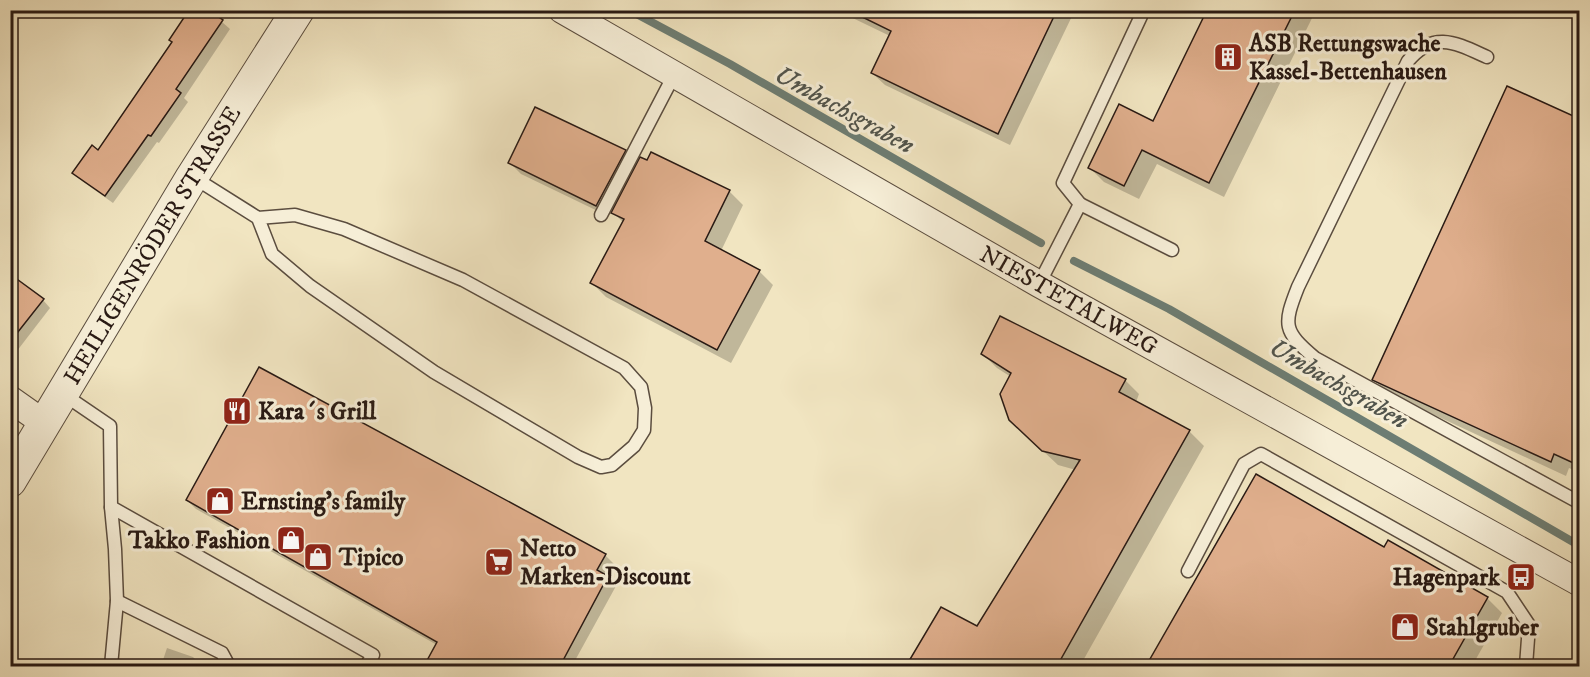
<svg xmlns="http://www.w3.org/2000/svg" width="1590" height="677" font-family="'IM FELL DW Pica',serif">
<rect width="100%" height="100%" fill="#f1e5c1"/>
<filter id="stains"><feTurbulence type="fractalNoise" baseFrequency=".00333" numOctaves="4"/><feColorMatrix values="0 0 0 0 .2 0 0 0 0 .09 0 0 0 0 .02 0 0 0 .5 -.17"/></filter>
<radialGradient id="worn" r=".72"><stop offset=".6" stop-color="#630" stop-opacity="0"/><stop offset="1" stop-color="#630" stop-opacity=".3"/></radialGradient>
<g fill="#0003">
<polygon points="836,10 1075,10 1010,145 885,85 872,73 890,36"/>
<polygon points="1205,10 1316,10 1224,197 1157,164 1139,199 1104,182 1089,167 1153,123 1208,12"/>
<polygon points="222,22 230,29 184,98 188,102 159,143 157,142 113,203 82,181 74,173 99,152"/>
<polygon points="1580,121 1580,473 1569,468 1566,476 1389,394 1374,380"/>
<polygon points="625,151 638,165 729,191 743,205 721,251 759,271 773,285 731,363 606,297 592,283 624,223 611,211 608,216 521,174 510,163"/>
<polygon points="10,283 43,300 50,308 10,360"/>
<polygon points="983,354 1125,380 1139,394 1136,402 1189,431 1204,446 1080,666 908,666 941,609 977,627 1076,470 1058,465 1026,435 1011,377 997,368"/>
<polygon points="1256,476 1385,549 1388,542 1487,598 1502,613 1472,666 1148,666"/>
<polygon points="187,500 605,555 614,564 606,577 616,586 572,666 425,666 437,645 196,509"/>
<polygon points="167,648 193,657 202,666 161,666"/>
</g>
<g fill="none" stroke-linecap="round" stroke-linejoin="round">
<g stroke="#6d7d73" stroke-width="8">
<polyline points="629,10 730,64 1041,243"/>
<polyline points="1074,261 1169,309 1580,546"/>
</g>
</g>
<g fill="#e0af8d" stroke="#291a14" stroke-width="1.5">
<polygon points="189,10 208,10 223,20 176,89 181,93 151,136 148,135 105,196 72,173 92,145 98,150 172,42 169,40"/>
<polygon points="848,10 1057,10 998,134 871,73 891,31"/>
<polygon points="1207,10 1295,10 1209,183 1142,150 1124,186 1088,168 1119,104 1153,121"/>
<polygon points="1507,86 1580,119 1580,466 1554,454 1551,462 1372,380"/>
<polygon points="535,107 626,150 596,206 508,163"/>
<polygon points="651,152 730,190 705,241 760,270 717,350 590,283 624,219 611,213 640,157 647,160"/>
<polygon points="10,274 44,299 10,342"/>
<polygon points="1000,316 1126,379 1119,392 1190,430 1057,666 906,666 941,607 977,626 1080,460 1042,451 1009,420 1000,394 1011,373 981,354"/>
<polygon points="259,367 606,554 597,570 608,576 560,666 424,666 437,642 186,500"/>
<polygon points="1256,474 1384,547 1388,540 1488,597 1449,666 1146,666"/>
</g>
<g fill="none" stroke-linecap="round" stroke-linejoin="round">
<g stroke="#5b4d3f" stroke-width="15">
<g id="service">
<path d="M1487,57C1456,43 1434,30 1408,61L1298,287C1283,325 1283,331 1315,358L1580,503"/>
<polyline points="193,177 258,218 295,215 344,229 463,280 624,368 641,387 645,408 644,430 634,446 612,465 601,467 578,457 434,372 310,286 272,254 258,218"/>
<polyline points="1080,204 1063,183 1141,16"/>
<polyline points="601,215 674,75"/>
<polyline points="1039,284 1080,204 1172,250"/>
<polyline points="63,394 110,426 111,507 373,655 366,666"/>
<polyline points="111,507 115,549 117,601 111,666"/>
<polyline points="1188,571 1244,464 1261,454 1507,592 1529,625 1526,666"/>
<polyline points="117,601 222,653 229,666"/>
</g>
</g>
<g stroke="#5b4d3f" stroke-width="28">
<g id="minor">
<polyline points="562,10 1039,284 1580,583"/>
<polyline points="10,399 44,423"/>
</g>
</g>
<g stroke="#5b4d3f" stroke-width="34">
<polyline id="tertiary" points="10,481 192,177 298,10"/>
</g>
<use href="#service" stroke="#f6eed7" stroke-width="12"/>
<use href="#minor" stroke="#f6eed7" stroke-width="26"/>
<use href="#tertiary" stroke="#f6eed7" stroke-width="32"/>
</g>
<defs>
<g id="building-square" transform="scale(1.5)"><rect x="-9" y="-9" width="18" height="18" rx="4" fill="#8f2418" stroke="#f6eed7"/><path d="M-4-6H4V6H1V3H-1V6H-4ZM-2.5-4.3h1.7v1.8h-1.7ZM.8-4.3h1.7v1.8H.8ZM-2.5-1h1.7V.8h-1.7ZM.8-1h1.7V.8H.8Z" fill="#fff"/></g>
<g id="restaurant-square" transform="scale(1.5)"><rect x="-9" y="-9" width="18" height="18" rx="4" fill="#8f2418" stroke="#f6eed7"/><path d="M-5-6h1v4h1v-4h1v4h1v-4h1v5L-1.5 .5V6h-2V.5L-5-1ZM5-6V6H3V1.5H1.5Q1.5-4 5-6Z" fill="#fff"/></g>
<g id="shop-square" transform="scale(1.5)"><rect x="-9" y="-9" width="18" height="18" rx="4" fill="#8f2418" stroke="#f6eed7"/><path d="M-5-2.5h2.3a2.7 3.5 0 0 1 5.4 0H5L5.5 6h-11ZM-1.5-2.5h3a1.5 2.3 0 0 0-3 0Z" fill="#fff"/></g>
<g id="supermarket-square" transform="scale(1.5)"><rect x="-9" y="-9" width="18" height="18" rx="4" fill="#8f2418" stroke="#f6eed7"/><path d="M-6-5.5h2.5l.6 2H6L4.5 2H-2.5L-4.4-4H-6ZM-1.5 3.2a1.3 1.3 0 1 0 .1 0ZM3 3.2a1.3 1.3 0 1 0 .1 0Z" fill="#fff"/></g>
<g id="bus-square" transform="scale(1.5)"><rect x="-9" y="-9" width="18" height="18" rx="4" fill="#8f2418" stroke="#f6eed7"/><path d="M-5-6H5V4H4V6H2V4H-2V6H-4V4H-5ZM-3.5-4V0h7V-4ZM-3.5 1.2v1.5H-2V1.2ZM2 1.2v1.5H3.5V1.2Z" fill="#fff"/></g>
</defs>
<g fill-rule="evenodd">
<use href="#building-square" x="1228" y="57"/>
<use href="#restaurant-square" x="237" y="411"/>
<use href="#shop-square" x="220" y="501"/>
<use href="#shop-square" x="291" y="540"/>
<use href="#shop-square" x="318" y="557"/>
<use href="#supermarket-square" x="499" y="562"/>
<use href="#bus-square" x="1521" y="577"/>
<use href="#shop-square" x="1405" y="627"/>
</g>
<g text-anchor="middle" stroke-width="6" stroke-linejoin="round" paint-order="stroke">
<g font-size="24" font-weight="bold" fill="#291a14" stroke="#f6eed7" text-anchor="start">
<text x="1249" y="51">ASB Rettungswache<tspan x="1249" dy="28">Kassel-Bettenhausen</tspan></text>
<text x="258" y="419">Kara´s Grill</text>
<text x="241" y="509">Ernsting's family</text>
<text x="270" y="548" text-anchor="end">Takko Fashion</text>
<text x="520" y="556">Netto<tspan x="520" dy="28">Marken-Discount</tspan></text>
<text x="339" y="565">Tipico</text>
<text x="1500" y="585" text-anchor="end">Hagenpark</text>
<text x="1426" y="635">Stahlgruber</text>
</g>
<g font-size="24" fill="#291a14" stroke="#f6eed7">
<text transform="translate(152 245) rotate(-59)" y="8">HEILIGENRÖDER STRASSE</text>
<text transform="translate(1069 300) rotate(29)" y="8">NIESTETALWEG</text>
</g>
<g font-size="26" font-style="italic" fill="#51544c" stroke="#f6eed7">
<text transform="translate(845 109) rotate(29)" y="9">Umbachsgraben</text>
<text transform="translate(1339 383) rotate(30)" y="9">Umbachsgraben</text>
</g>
</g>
<rect width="1590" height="677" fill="none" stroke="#f1e5c1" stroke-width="36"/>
<rect x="12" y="12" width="1566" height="653" fill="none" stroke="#291a14" stroke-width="3"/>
<rect x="18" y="18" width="1554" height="641" fill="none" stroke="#291a14" stroke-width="1.5"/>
<rect width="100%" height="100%" filter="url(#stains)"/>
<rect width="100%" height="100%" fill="url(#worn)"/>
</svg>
